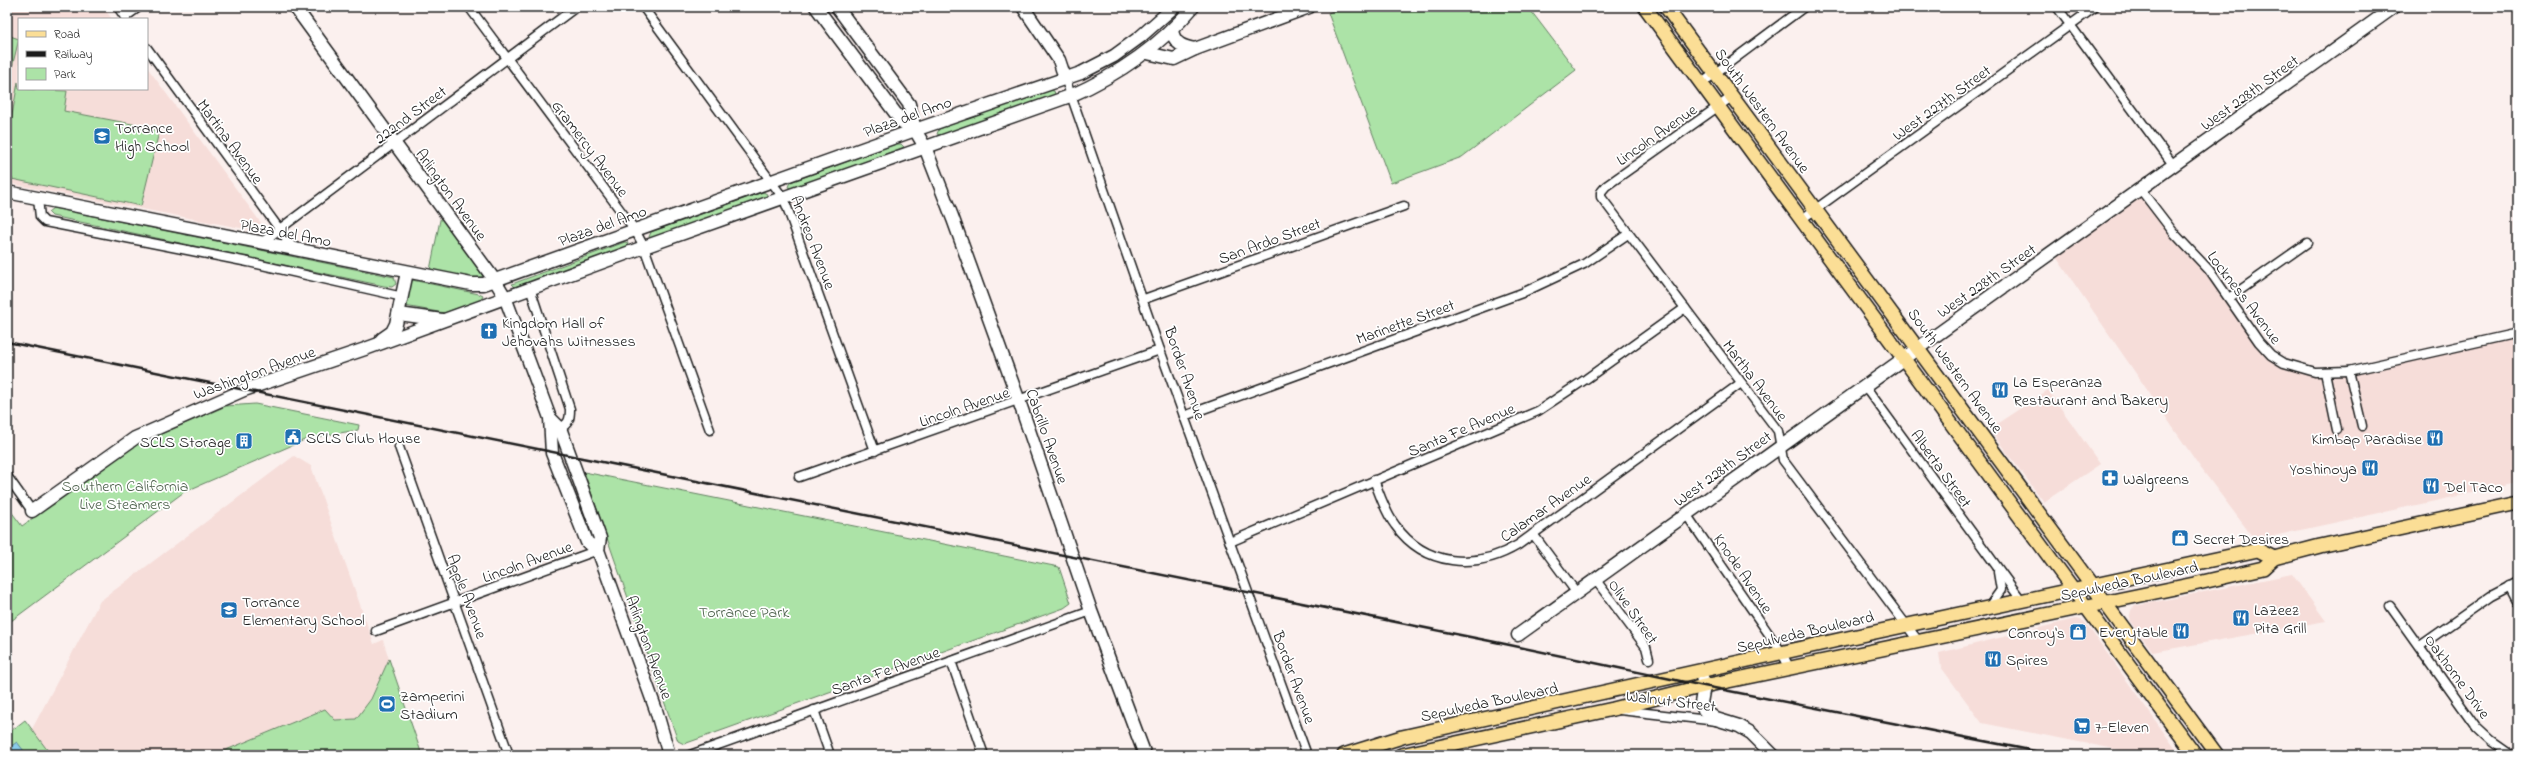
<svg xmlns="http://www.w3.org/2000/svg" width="2525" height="762" font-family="'Indie Flower',sans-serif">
<rect width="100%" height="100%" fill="#fbf0ee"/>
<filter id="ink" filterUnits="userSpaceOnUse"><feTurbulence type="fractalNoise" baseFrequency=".025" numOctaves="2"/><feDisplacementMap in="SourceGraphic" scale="8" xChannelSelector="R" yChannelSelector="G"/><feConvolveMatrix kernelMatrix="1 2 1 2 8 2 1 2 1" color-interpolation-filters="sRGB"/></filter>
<g filter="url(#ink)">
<g fill="#f6ddd9">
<polygon points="7,7 103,7 112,19 19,19 19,89 147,89 147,67 261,223 251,230 7,183"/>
<polygon points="2141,191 2190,251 2270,356 2329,373 2518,335 2518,483 2255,540 2200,467 2054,254"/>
<polygon points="2048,390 2100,464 2044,502 1989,429"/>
<polygon points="294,456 311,466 374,644 383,640 389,659 364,712 356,719 335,720 325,709 214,755 51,755 32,729 100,601"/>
<polygon points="2292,574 2326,621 2153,652 2129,620 2131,610 2135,606"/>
<polygon points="2075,619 2084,621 2180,755 2145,755 1982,723 1941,667 1939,653"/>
</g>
<g fill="#ace3a7" stroke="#648062">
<polygon points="1344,7 1528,7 1576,70 1462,157 1391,183 1328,13"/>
<polygon points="7,35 19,39 7,87"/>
<polygon points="18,82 19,89 67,91 64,111 153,128 158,136 141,206 7,178 7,143"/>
<polygon points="1049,90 1054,91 1055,94 1052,96 942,136 937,134 939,129"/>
<polygon points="896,144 901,144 904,147 793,189 788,187 790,182"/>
<polygon points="763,192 767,194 766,198 651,239 649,237 651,232"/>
<polygon points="53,208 389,276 394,277 396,284 392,287 384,286 52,216 48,212"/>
<polygon points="442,210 494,281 429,275"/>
<polygon points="625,242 628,243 626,249 516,288 512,284"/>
<polygon points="412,280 479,294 483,296 481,300 444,313 405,306"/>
<polygon points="255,404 359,425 358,430 309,438 184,492 7,624 7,506 22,526 131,447 226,406"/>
<polygon points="584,472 1059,567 1071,603 1064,608 684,744 678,741"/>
<polygon points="389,659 422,755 214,755 325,709 335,720 356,719 371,699"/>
<polygon points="25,720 51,755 7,755 7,734"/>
</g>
<polygon fill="#8acceb" stroke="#5e8698" points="17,742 27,755 7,755 7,749"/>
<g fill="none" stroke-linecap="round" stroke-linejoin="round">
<g stroke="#1c1c1c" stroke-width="11">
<g id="street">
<polyline points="118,7 126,19"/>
<polyline points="469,7 635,230 644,247 710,430"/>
<polyline points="643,7 784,199 875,451"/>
<polyline points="2057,7 2174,166"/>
<polyline points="125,17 139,7"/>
<polyline points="147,48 294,249"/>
<polyline points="1065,78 1160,350 1307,755"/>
<polyline points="1702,83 1804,7"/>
<polyline points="1733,96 1606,186 1601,192 1601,197 1778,431 1783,460 1919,642"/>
<polyline points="2141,190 2174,233 2209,270 2259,342 2271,355 2284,363 2315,372 2349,371 2518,333"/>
<polyline points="38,199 40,217 45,222 248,262 403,297"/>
<polyline points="1802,219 2095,7"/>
<polyline points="261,243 576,7"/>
<path d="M530,288L570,409C570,419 569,424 560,428"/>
<polyline points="2229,298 2307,243"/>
<polyline points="1144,299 1404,206"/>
<polyline points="2349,371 2362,426"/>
<polyline points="2325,372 2337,430"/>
<polyline points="1865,386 2022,601"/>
<polyline points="1184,416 1522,293 1584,264 1628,234"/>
<polyline points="399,447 509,755"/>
<polyline points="7,476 32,511"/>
<polyline points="799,477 1160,350"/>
<path d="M1374,480C1380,495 1385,512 1395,525C1425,567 1476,570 1518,545L1741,383"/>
<polyline points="1686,514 1782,653 1790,669"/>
<polyline points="1533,534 1576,592"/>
<polyline points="1230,542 1538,411 1586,379 1685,308"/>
<polyline points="1595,579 1646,647 1649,659"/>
<polyline points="2509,586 2518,603"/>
<polyline points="2390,606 2477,728 2491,741 2511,755"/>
<polyline points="1988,608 2001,590 1998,572"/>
<polyline points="376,631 598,550"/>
<polyline points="2420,646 2491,596 2518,582"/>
<polyline points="951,661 984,755"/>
<polyline points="814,710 830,755"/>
<polyline points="1620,710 1717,721"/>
<polyline points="690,755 1091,611"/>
</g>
</g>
<g stroke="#1c1c1c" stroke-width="15">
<g id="secondary">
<polyline points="295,7 496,282 505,297 550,418 552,453 587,542 598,550"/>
<polyline points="816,7 902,122 915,130"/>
<polyline points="837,7 909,104 915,130 925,147 953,219 1019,401 1091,611 1145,755"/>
<polyline points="1023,7 1059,60 1065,78"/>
<path d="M1172,30C1174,44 1183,47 1195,49"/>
<polyline points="1147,53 1174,59 1195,49 1309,7"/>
<polyline points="7,192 471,284 484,284 915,130 1081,73 1114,56 1140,37 1174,7"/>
<polyline points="399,314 442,320"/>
<polyline points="382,339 392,332 396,324 407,272"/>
<polyline points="550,418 560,428 581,485 600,538 598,550 656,710 669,755"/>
<path d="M32,511L135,438L244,390L365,349L644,247L1070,96C1118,75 1159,47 1193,7"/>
<polyline points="1518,635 2394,7"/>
<polyline points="1701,672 1704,686 1701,703 1704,710 1716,719 1739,726 1751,733 1773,755"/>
</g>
</g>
<g stroke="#1c1c1c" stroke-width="16">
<g id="primary">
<polyline points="1645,7 2195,755"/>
<polyline points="1666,7 2217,755"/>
<polyline points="1344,755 1402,737 1852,637 2258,550 2274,558"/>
<polyline points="1401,755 1613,709 1704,686 2194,584 2263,568 2274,558 2320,546 2518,503"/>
</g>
</g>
<use href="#street" stroke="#fff" stroke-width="8"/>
<use href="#secondary" stroke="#fff" stroke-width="12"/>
<use href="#primary" stroke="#fbde96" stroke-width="13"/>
<polyline stroke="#1c1c1c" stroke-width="2.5" points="7,342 1505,644 1704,686 2055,755"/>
</g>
</g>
<defs>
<g id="school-square" transform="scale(0.9)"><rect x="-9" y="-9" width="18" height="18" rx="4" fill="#1f6fb2" stroke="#fff"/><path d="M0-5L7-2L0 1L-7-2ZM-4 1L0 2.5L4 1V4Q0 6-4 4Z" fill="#fff"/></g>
<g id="church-square" transform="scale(0.9)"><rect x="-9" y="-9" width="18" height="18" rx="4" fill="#1f6fb2" stroke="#fff"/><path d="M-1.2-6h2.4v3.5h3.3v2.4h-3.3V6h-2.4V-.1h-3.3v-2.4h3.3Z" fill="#fff"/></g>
<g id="restaurant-square" transform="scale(0.9)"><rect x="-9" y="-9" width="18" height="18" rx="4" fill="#1f6fb2" stroke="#fff"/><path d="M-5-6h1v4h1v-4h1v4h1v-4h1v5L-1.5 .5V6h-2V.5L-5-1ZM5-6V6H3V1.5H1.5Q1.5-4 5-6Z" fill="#fff"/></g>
<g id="civic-square" transform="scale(0.9)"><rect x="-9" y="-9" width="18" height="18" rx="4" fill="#1f6fb2" stroke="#fff"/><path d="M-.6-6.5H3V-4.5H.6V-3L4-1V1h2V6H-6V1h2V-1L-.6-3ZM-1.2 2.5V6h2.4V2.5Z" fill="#fff"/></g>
<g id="building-square" transform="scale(0.9)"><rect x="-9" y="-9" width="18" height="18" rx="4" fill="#1f6fb2" stroke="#fff"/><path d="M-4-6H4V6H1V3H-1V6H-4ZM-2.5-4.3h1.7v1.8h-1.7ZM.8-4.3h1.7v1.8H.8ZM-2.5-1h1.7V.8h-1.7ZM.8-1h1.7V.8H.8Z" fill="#fff"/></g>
<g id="pharmacy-square" transform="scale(0.9)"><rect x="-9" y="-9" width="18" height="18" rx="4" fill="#1f6fb2" stroke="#fff"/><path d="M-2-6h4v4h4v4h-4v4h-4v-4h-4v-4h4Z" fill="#fff"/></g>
<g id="shop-square" transform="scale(0.9)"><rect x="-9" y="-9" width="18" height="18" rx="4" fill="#1f6fb2" stroke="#fff"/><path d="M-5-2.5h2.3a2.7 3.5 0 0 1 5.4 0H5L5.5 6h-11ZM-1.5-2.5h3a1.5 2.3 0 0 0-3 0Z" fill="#fff"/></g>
<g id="stadium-square" transform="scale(0.9)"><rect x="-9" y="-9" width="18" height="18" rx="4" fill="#1f6fb2" stroke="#fff"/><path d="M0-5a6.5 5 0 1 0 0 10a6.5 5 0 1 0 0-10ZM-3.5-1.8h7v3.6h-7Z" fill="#fff"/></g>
<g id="supermarket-square" transform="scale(0.9)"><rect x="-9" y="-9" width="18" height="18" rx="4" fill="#1f6fb2" stroke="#fff"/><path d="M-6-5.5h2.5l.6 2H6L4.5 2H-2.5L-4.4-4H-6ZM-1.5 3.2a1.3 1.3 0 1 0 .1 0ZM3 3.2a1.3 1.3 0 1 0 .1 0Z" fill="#fff"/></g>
</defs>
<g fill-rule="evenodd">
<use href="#school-square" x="102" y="136"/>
<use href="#church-square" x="489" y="331"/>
<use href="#restaurant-square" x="2000" y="390"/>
<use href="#civic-square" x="293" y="437"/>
<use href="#restaurant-square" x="2435" y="438"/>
<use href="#building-square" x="244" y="441"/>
<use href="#restaurant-square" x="2370" y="468"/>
<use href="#pharmacy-square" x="2110" y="478"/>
<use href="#restaurant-square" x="2431" y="486"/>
<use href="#shop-square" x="2180" y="538"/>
<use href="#school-square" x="229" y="610"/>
<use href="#restaurant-square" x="2241" y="618"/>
<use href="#restaurant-square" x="2181" y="631"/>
<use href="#shop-square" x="2078" y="632"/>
<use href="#restaurant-square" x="1993" y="659"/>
<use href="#stadium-square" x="387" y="704"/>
<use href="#supermarket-square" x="2082" y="726"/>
</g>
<g text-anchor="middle" stroke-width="3.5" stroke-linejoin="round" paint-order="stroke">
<g font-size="16" fill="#1c1c1c" stroke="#fff">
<text transform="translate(2249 92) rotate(-36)" y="6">West 228th Street</text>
<text transform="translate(1941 102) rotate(-36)" y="6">West 227th Street</text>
<text transform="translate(1763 110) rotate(54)" y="6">South Western Avenue</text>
<text transform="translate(410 114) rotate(-37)" y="6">222nd Street</text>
<text transform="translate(907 116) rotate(-20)" y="6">Plaza del Amo</text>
<text transform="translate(1656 134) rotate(-35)" y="6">Lincoln Avenue</text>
<text transform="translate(231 141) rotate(54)" y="6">Martina Avenue</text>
<text transform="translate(591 148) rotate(53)" y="6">Gramercy Avenue</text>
<text transform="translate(452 194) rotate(54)" y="6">Arlington Avenue</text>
<text transform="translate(602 225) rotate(-20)" y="6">Plaza del Amo</text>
<text transform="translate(286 232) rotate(11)" y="6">Plaza del Amo</text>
<text transform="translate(1269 240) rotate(-20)" y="6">San Ardo Street</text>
<text transform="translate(814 242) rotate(69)" y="6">Andreo Avenue</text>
<text transform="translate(1986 280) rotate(-35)" y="6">West 228th Street</text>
<text transform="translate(2245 297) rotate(53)" y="6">Lockness Avenue</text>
<text transform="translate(1405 321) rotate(-20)" y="6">Marinette Street</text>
<text transform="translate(1956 370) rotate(54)" y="6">South Western Avenue</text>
<text transform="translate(254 372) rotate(-20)" y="6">Washington Avenue</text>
<text transform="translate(1186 373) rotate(71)" y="6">Border Avenue</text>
<text transform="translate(1756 380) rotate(53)" y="6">Martha Avenue</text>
<text transform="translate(964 406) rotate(-19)" y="6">Lincoln Avenue</text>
<text transform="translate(1461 429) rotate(-23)" y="6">Santa Fe Avenue</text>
<text transform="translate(1048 436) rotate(71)" y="6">Cabrillo Avenue</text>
<text transform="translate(1722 468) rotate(-36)" y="6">West 228th Street</text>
<text transform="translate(1942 468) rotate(54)" y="6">Alberta Street</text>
<text transform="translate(1545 507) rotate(-35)" y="6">Calamar Avenue</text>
<text transform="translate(527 561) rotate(-20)" y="6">Lincoln Avenue</text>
<text transform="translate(1744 573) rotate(56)" y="6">Knode Avenue</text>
<text transform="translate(2129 580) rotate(-12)" y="6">Sepulveda Boulevard</text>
<text transform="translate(468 596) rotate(70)" y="6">Apple Avenue</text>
<text transform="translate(1634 611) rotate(55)" y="6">Olive Street</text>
<text transform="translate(1805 631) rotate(-13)" y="6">Sepulveda Boulevard</text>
<text transform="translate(650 647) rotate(70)" y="6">Arlington Avenue</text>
<text transform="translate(885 670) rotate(-20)" y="6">Santa Fe Avenue</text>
<text transform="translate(2458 676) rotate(54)" y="6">Oakhorne Drive</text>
<text transform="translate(1295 677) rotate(70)" y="6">Border Avenue</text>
<text transform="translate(1671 700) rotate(7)" y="6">Walnut Street</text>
<text transform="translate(1489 701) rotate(-12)" y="6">Sepulveda Boulevard</text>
</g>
<g font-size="16" fill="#1c1c1c" stroke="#fff" text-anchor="start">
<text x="115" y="133">Torrance<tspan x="115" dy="18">High School</tspan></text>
<text x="502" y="328">Kingdom Hall of<tspan x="502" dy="18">Jehovahs Witnesses</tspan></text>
<text x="2013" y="387">La Esperanza<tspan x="2013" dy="18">Restaurant and Bakery</tspan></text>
<text x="306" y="443">SCLS Club House</text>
<text x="2422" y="444" text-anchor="end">Kimbap Paradise</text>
<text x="231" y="447" text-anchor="end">SCLS Storage</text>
<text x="2357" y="474" text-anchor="end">Yoshinoya</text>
<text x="2123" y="484">Walgreens</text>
<text x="2444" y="492">Del Taco</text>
<text x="2193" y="544">Secret Desires</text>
<text x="242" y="607">Torrance<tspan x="242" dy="18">Elementary School</tspan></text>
<text x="2254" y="615">LaZeez<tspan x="2254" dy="18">Pita Grill</tspan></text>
<text x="2168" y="637" text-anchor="end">Everytable</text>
<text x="2065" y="638" text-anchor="end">Conroy's</text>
<text x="2006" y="665">Spires</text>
<text x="400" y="701">Zamperini<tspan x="400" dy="18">Stadium</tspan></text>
<text x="2095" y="732">7-Eleven</text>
</g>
<g font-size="16" fill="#4e624d" stroke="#fff">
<text x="125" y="491">Southern California<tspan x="125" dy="18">Live Steamers</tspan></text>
<text x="744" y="617">Torrance Park</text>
</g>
</g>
<rect width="2525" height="762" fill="none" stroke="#fff" stroke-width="24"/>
<rect x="12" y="12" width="2501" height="738" fill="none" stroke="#1c1c1c" stroke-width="1.5" filter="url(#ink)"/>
<rect x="18" y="18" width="130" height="72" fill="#ffffff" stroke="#a4a4a4"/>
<rect x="26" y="31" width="20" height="6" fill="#fbde96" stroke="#a4a4a4"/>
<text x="54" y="38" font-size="12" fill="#1c1c1c">Road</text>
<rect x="26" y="51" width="20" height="6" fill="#1c1c1c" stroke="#a4a4a4"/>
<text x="54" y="58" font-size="12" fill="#1c1c1c">Railway</text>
<rect x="26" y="68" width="20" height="12" fill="#ace3a7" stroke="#a4a4a4"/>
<text x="54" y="78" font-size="12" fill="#1c1c1c">Park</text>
</svg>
